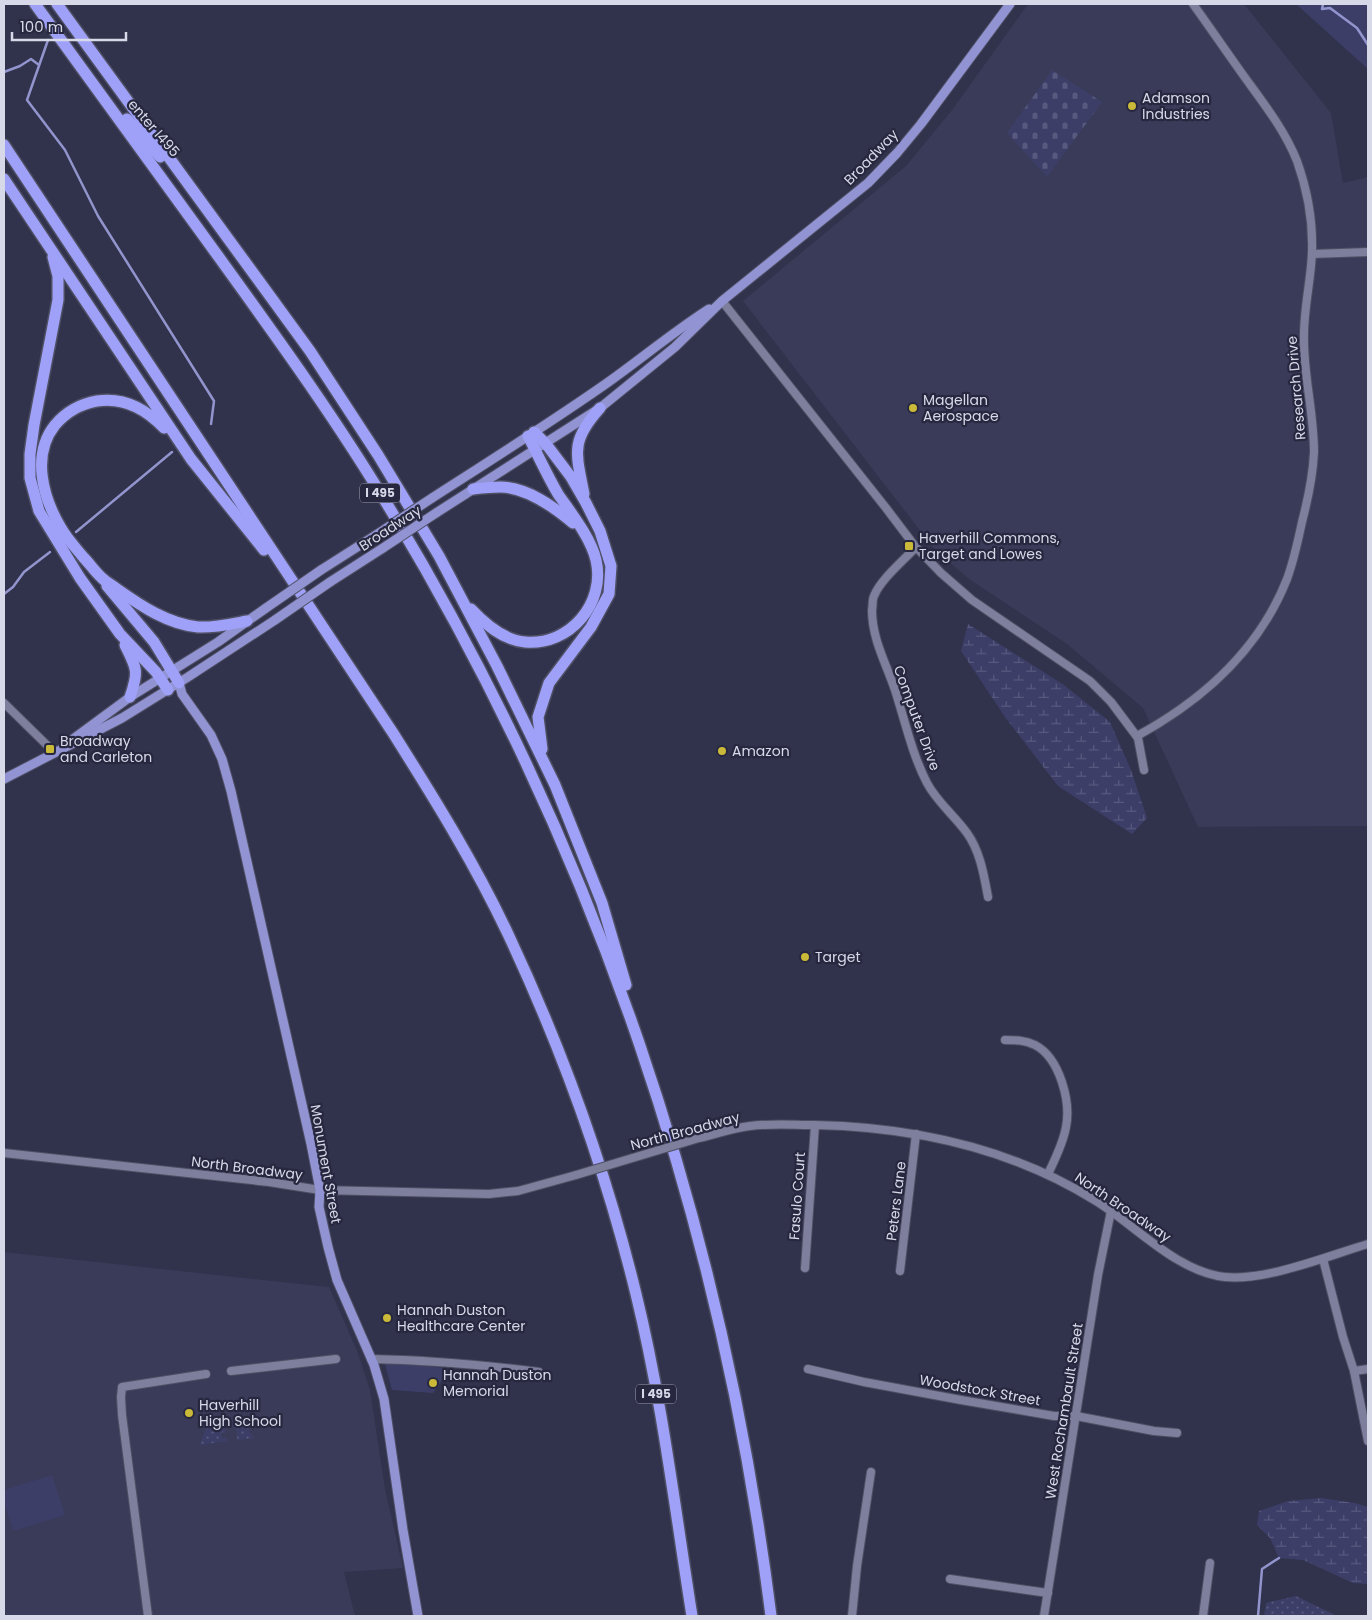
<svg xmlns="http://www.w3.org/2000/svg" width="1372" height="1620" font-family="Poppins,sans-serif">
<defs>
<pattern id="grass-dots" width="8" height="8" patternUnits="userSpaceOnUse" patternTransform="scale(1.25)"><rect width="8" height="8" fill="#3d3e68"/><path d="M2 2h.1M6 6h.1" fill="none" stroke="#58597e" stroke-width="1.8" stroke-linecap="round"/></pattern>
<pattern id="wetland-marsh" width="20" height="14" patternUnits="userSpaceOnUse" patternTransform="scale(1.25)"><rect width="20" height="14" fill="#3d3e68"/><path d="M1 5h8M5 5V1M11 12h8M15 12V8" fill="none" stroke="#58597e"/></pattern>
<pattern id="cemetery-stones" width="16" height="16" patternUnits="userSpaceOnUse" patternTransform="scale(1.25)"><rect width="16" height="16" fill="#3d3e68"/><path d="M2 7V4a2 2 0 0 1 4 0v3zM10 15v-3a2 2 0 0 1 4 0v3z" fill="#58597e"/></pattern>
</defs>
<rect width="100%" height="100%" fill="#31324b"/>
<g fill="#393b59">
<polygon points="1028,4 1244,4 1331,113 1343,183 1368,177 1368,826 1198,827 1143,708 1067,644 969,579 935,550 743,301 906,166 952,110"/>
<polygon points="4,1252 329,1287 358,1353 370,1390 385,1489 403,1568 344,1572 355,1616 4,1616"/>
</g>
<g fill="url(#grass-dots)">
<polygon points="245,1422 248,1424 250,1433 255,1438 237,1440 237,1431 234,1428 233,1423"/>
<polygon points="218,1425 224,1425 226,1433 222,1432 221,1435 223,1438 226,1437 227,1441 200,1445 206,1427 213,1426 214,1430 218,1429"/>
<polygon points="1296,1596 1337,1616 1264,1616 1266,1603"/>
</g>
<g fill="url(#wetland-marsh)">
<polygon points="968,624 1064,685 1110,722 1131,770 1147,818 1132,834 1058,786 1005,717 961,651"/>
<polygon points="1321,1498 1355,1503 1368,1507 1368,1584 1353,1583 1303,1560 1279,1558 1270,1538 1257,1525 1259,1511 1288,1501"/>
</g>
<polygon fill="url(#cemetery-stones)" points="1052,70 1102,102 1047,177 1007,133"/>
<g fill="#3d3e68">
<polygon points="1296,4 1368,4 1368,69"/>
<polygon points="387,1362 393,1363 446,1368 441,1382 433,1393 392,1390 385,1364"/>
<polygon points="52,1475 65,1515 13,1531 4,1502 4,1490"/>
</g>
<g fill="none" stroke-linecap="round" stroke-linejoin="round">
<g stroke="#9294cd" stroke-width="2.5">
<polyline points="1323,4 1322,9 1330,8 1357,28 1368,45"/>
<polyline points="48,40 27,100 65,150 98,216 214,401 211,424"/>
<polyline points="4,72 20,66 31,59 39,65"/>
<polyline points="76,532 172,452"/>
<polyline points="4,594 13,587 24,572 50,552"/>
<polyline points="1258,1616 1262,1569 1279,1558"/>
</g>
<g stroke="#4e4f64" stroke-width="10">
<g id="minor">
<polyline points="1312,254 1368,252"/>
<polyline points="722,301 886,508 914,545 941,573 972,600 1090,681 1111,702 1138,738 1144,770"/>
<path d="M916,547C903,561 881,579 874,596C872,600 873,606 872,610C872,639 886,663 895,690C905,721 912,754 927,783C937,802 954,815 967,833C980,851 984,875 988,897"/>
<polyline points="4,703 55,753"/>
<path d="M1137,736C1203,700 1259,650 1287,579C1294,560 1298,541 1302,522C1308,499 1313,475 1314,452C1314,412 1303,374 1304,335C1304,307 1311,280 1312,252C1313,222 1307,189 1297,161C1285,131 1265,105 1246,79C1228,54 1211,29 1193,4"/>
<path d="M1005,1040C1015,1040 1025,1040 1035,1045C1060,1058 1071,1102 1066,1127C1063,1144 1055,1159 1048,1174"/>
<path d="M699,1138C716,1134 733,1128 750,1126C772,1123 794,1125 815,1125C914,1127 1011,1148 1096,1201C1135,1225 1177,1272 1225,1277C1267,1281 1327,1256 1368,1244"/>
<polyline points="4,1153 269,1182 320,1190 489,1194 518,1191 576,1175"/>
<polyline points="1323,1259 1343,1337 1354,1371 1368,1441"/>
<polyline points="805,1268 815,1125"/>
<polyline points="900,1271 916,1134"/>
<path d="M371,1359C427,1360 483,1365 539,1372L542,1377"/>
<polyline points="808,1369 864,1382 961,1400 1054,1416 1076,1416 1154,1431 1177,1433"/>
<polyline points="231,1371 336,1359"/>
<polyline points="1354,1371 1368,1369"/>
<polyline points="950,1579 1048,1593"/>
<polyline points="148,1616 122,1415 121,1397 122,1387 206,1374"/>
<polyline points="852,1616 857,1566 871,1472"/>
<polyline points="1044,1616 1098,1275 1111,1211"/>
<polyline points="1203,1616 1210,1563"/>
</g>
</g>
<g stroke="#4e4f64" stroke-width="11">
<g id="major">
<path d="M432,498C491,460 550,423 607,383C641,359 673,332 709,309"/>
<polyline points="436,513 600,408 675,347 722,301 868,183 897,153 921,124 1010,4"/>
<polyline points="321,570 376,535"/>
<polyline points="330,582 383,548"/>
<polyline points="179,683 182,694 211,735 222,759 231,791 311,1144 320,1190 319,1207 328,1247 337,1280 374,1365 384,1399 403,1530 418,1616"/>
<polyline points="73,739 130,697 218,642 266,608"/>
<polyline points="4,779 122,718 188,677 275,620"/>
</g>
</g>
<g stroke="#4e4f64" stroke-width="14">
<g id="highway">
<path d="M35,4C92,82 148,160 205,238C270,328 336,418 393,514C596,851 722,1226 771,1616"/>
<polyline points="57,4 310,351 378,455 439,556 497,666 555,785 602,903 626,985"/>
<polyline points="127,119 160,157"/>
<path d="M4,145L393,733C434,798 475,864 508,934C562,1049 606,1171 636,1294C662,1400 675,1509 692,1616"/>
<polyline points="4,179 191,459 264,550"/>
<polyline points="53,257 58,276 58,300 34,425 30,454 30,478 39,511 80,578 120,634 156,672 168,690"/>
<path d="M164,428C146,409 123,397 97,401C80,404 66,412 55,425C31,455 43,498 61,528C67,539 76,548 84,558C90,564 95,572 102,578C106,582 112,585 117,589C141,606 168,624 198,627C214,628 231,624 247,621"/>
<polyline points="534,432 546,444 571,477 586,503 600,531 611,566 609,594 591,627 549,683 538,717 542,749"/>
<path d="M473,489C482,488 491,487 500,487C527,487 554,507 573,523"/>
<path d="M584,494C576,453 570,441 600,408"/>
<polyline points="107,586 154,642 179,683"/>
<path d="M471,609C485,624 503,640 525,642C570,646 606,603 596,560C591,538 571,513 558,494C547,475 538,455 528,436"/>
<path d="M125,645C137,669 139,671 130,697"/>
</g>
</g>
<use href="#minor" stroke="#7d7f9c" stroke-width="8"/>
<use href="#major" stroke="#9193d3" stroke-width="9"/>
<use href="#highway" stroke="#9ea1f7" stroke-width="11"/>
<g stroke="#4e4f64" stroke-width="10" stroke-linecap="butt">
<polyline id="minor-bridge" points="576,1175 699,1138"/>
</g>
<g stroke="#4e4f64" stroke-width="11" stroke-linecap="butt">
<g id="major-bridge">
<polyline points="376,535 432,498"/>
<polyline points="383,548 436,513"/>
<polyline points="266,608 321,570"/>
<polyline points="275,620 330,582"/>
</g>
</g>
<use href="#minor-bridge" stroke="#7d7f9c" stroke-width="8"/>
<use href="#major-bridge" stroke="#9193d3" stroke-width="9"/>
</g>
<g fill="#cbba39" stroke="#272840" stroke-width="2">
<circle cx="1132" cy="106" r="5"/>
<circle cx="913" cy="408" r="5"/>
<rect x="904" y="541" width="10" height="10" rx="2.5"/>
<rect x="45" y="744" width="10" height="10" rx="2.5"/>
<circle cx="722" cy="751" r="5"/>
<circle cx="805" cy="957" r="5"/>
<circle cx="387" cy="1318" r="5"/>
<circle cx="433" cy="1383" r="5"/>
<circle cx="189" cy="1413" r="5"/>
</g>
<g text-anchor="middle" stroke-width="4.5" stroke-linejoin="round" paint-order="stroke">
<g fill="#272840" stroke="#a2a4b6" stroke-width="1">
<rect x="360" y="483.5" width="40" height="19" rx="4"/>
<rect x="636" y="1384.5" width="40" height="19" rx="4"/>
</g>
<g font-size="12" font-weight="bold" fill="#d7d9e8">
<text x="380" y="497">I 495</text>
<text x="656" y="1398">I 495</text>
</g>
<g font-size="14" fill="#d7d9e8" stroke="#272840" text-anchor="start">
<text x="1142" y="103">Adamson<tspan x="1142" dy="16">Industries</tspan></text>
<text x="923" y="405">Magellan<tspan x="923" dy="16">Aerospace</tspan></text>
<text x="919" y="543">Haverhill Commons,<tspan x="919" dy="16">Target and Lowes</tspan></text>
<text x="60" y="746">Broadway<tspan x="60" dy="16">and Carleton</tspan></text>
<text x="732" y="756">Amazon</text>
<text x="815" y="962">Target</text>
<text x="397" y="1315">Hannah Duston<tspan x="397" dy="16">Healthcare Center</tspan></text>
<text x="443" y="1380">Hannah Duston<tspan x="443" dy="16">Memorial</tspan></text>
<text x="199" y="1410">Haverhill<tspan x="199" dy="16">High School</tspan></text>
</g>
<g font-size="14" fill="#d7d9e8" stroke="#272840">
<text transform="translate(154 128) rotate(49)" y="5">enter I495</text>
<text transform="translate(871 157) rotate(-46)" y="5">Broadway</text>
<text transform="translate(1296 388) rotate(-95)" y="5">Research Drive</text>
<text transform="translate(390 528) rotate(-33)" y="5">Broadway</text>
<text transform="translate(917 718) rotate(70)" y="5">Computer Drive</text>
<text transform="translate(685 1131) rotate(-15)" y="5">North Broadway</text>
<text transform="translate(326 1164) rotate(80)" y="5">Monument Street</text>
<text transform="translate(247 1168) rotate(7)" y="5">North Broadway</text>
<text transform="translate(797 1196) rotate(-86)" y="5">Fasulo Court</text>
<text transform="translate(896 1201) rotate(-83)" y="5">Peters Lane</text>
<text transform="translate(1123 1207) rotate(34)" y="5">North Broadway</text>
<text transform="translate(980 1390) rotate(10)" y="5">Woodstock Street</text>
<text transform="translate(1064 1411) rotate(-81)" y="5">West Rochambault Street</text>
</g>
</g>
<rect width="1372" height="1620" fill="none" stroke="#d7d9e8" stroke-width="10"/>
<path d="M12 32v8h114v-8" fill="none" stroke="#d7d9e8" stroke-width="2.5"/>
<text x="20" y="32" font-size="15" fill="#d7d9e8" stroke="#272840" stroke-width="4" paint-order="stroke">100 m</text>
</svg>
